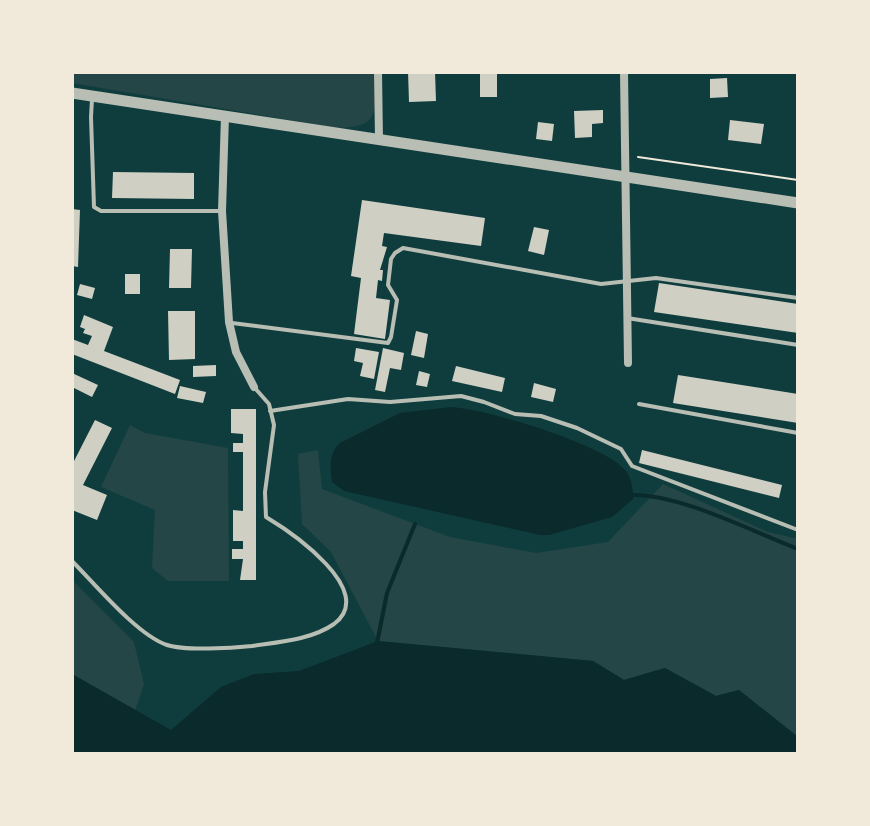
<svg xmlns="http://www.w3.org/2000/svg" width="870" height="826" font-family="'Roboto Condensed',sans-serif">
<rect width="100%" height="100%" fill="#0f3d3e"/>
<g fill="#244646">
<path d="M72,72H374C374,110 384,127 337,128L72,83Z"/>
<polygon points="130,425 145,433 228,448 229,581 168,581 152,568 155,510 101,487"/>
<polygon points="318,450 322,489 450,537 536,553 608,542 663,484 768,532 798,539 798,737 739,690 716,696 665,668 624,680 593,661 378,641 331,552 302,524 298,454"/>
<polygon points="72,580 134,642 144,684 135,711 72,674"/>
</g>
<g fill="#0a2a2b">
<path d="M451,407C486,409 603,444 625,470C632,478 633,489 633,499L612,517L549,535H540L344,491L332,482C330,467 329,453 340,443L400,413Z"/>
<polygon points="378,641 593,661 624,680 665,668 716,696 739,690 798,737 798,754 72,754 72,674 171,730 221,687 254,674 299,671"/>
</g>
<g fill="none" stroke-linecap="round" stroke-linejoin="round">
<g stroke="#0a2a2b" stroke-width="4">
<path d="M630,495C678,493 751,531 798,549"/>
<polyline points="377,643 387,593 415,524"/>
</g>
</g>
<g fill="#cfcfc3">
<polygon points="408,72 435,72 436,101 409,102"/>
<rect x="480" y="72" width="17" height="25"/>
<polygon points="727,78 728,97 710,98 710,79"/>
<polygon points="603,110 603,123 592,124 592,137 575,138 574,111"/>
<polygon points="730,120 764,124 761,144 728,140"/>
<polygon points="538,122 554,124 552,141 536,139"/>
<polygon points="113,172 194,173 194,199 112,198"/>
<polygon points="362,200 485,218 481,246 384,233 382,246 387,247 380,270 383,270 382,281 378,280 376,298 390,300 385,339 354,334 361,278 351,276"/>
<polygon points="72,209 80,210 78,267 72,266"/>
<polygon points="534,227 549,230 544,255 528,251"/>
<polygon points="170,249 192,249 191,288 169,288"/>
<rect x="125" y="274" width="15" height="20"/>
<polygon points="659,283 798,304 798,333 654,312"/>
<polygon points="80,284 95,288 92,299 77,295"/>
<polygon points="168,311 195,311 195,359 169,360"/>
<polygon points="84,315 113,327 104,351 180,380 175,394 72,354 72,339 88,345 92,336 83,333 85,329 80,327"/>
<polygon points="416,331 428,334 424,358 411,355"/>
<polygon points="356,348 379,352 374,379 360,376 363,363 354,361"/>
<polygon points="383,348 404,353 401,370 390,368 385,392 375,390"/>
<polygon points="216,365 216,376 193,377 193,366"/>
<polygon points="456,366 505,378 502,392 452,381"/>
<polygon points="419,371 430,374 427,387 416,385"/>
<polygon points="72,373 98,385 92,397 72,387"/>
<polygon points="678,375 798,394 798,423 673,403"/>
<polygon points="534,383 556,389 553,402 531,397"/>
<polygon points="180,386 206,392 203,403 177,398"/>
<polygon points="231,409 256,409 256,580 240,580 243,559 232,559 232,549 243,549 243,541 233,541 233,510 243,511 243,452 233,452 233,443 243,443 243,434 231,433"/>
<polygon points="95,420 112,428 83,485 107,495 97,520 72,510 72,465"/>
<polygon points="642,450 782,485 779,498 639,463"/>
</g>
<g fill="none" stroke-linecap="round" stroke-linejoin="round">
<polyline stroke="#f1e9da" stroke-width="2" points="638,157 798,180"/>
<g stroke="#b8beb3" stroke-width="4">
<polyline points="92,99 91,117 94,207 101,211 220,211"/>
<polyline points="627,318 798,345"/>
<polyline points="232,323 388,343 391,337 397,300 388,285 391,259 395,253 403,248 601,284 656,278 798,298"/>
<polyline points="639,404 798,433"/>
<polyline points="270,411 348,399 390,402 461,396 484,402 515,414 541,416 577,428 621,449 632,466 798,530"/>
<path d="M72,561C95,584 137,635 167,645C185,651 233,648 252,646C279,642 311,640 334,624C378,591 291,532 266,517L265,492L274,425L269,404L254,387"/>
</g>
<g stroke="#b8beb3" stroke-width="8">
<polyline points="378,72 379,140"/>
<polyline points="624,72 628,363"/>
<polyline points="225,116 222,211 229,322 236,352 254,387"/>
</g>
<polyline stroke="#b8beb3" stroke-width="11" points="72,93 798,203"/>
</g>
<rect width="870" height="826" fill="none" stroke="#f1e9da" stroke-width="148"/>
</svg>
